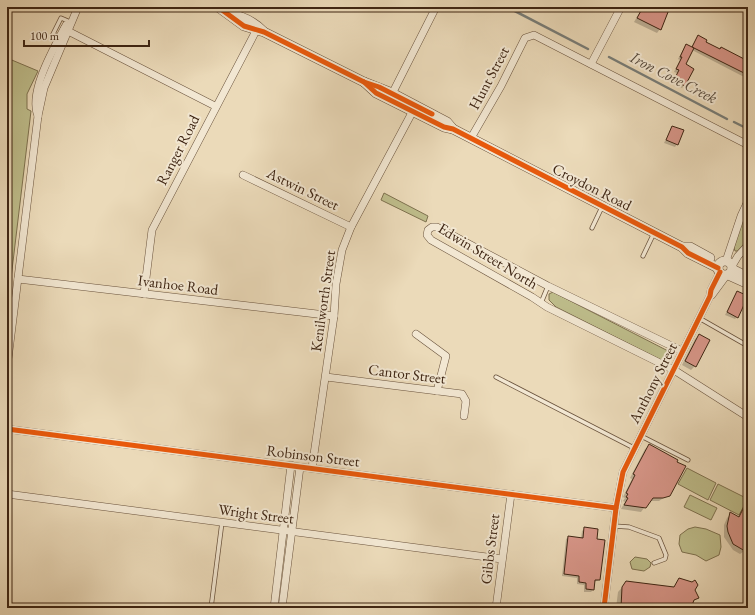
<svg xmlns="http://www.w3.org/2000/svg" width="755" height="615" font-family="'EB Garamond',serif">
<rect width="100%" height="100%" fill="#ebdab9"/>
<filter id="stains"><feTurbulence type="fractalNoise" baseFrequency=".005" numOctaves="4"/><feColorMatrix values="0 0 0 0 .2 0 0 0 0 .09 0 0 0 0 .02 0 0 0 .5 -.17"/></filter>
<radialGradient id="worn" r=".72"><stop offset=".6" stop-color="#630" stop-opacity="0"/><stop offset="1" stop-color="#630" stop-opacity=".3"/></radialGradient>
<g fill="#bebd8b" stroke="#7e714f">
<polygon points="7,58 38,71 27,94 27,109 31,111 7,312"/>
<polygon points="384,193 428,216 426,222 381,200"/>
<polygon points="748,208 748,240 738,251 735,251 734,248 740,223"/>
<polygon points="553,292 672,353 673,358 668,362 663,361 556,307 549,300 549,294"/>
<polygon points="687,468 716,483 708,500 678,484"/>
<polygon points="718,484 748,499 739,515 710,500"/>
<polygon points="690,495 717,508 711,520 684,507"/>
<polygon points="695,527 706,529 720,535 721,547 719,555 706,561 696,555 682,552 679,544 680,535 688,529"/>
<polygon points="635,557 647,559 651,563 650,567 644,571 632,569 630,562"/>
</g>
<g fill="#0003">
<polygon points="643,7 668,7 660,29 657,33 634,22"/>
<polygon points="698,36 705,43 719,50 721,48 748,62 748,79 692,50 684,65 684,85 682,88 672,83 677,73 674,72 680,60 678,59 684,48 686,45 691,48"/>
<polygon points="672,127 677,144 675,147 664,143"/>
<polygon points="748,260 748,272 743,270"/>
<polygon points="737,292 737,317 735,319 725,315"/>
<polygon points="699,336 695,366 691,370 682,365 695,339"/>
<polygon points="649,446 671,493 659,501 649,501 641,512 621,509 625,502 623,501 625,498 623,497 632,479 630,478 645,449"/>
<polygon points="747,498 748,554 743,552 740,554 733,550 724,537 724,525 727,518 731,514 738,517"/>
<polygon points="585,528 596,540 599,580 594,582 593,590 591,592 584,592 584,585 577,584 577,578 562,576 566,539 569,537 581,538 582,531"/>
<polygon points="680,579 694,590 698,597 692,602 690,608 616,608 618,592 627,582 672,591"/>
<polygon points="748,599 748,608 739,608 744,602"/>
</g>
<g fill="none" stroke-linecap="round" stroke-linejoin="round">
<g stroke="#787d78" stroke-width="2.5">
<polyline points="507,7 588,49"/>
<polyline points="609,57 727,119"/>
<polyline points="734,122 748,129"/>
</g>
</g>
<g fill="#d89689" stroke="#3e2513">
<polygon points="643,7 670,7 661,30 637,18"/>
<polygon points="698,35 707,40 706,42 720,49 721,47 748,61 748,75 692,47"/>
<polygon points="686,44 694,48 686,64 694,69 685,86 674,80 679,70 676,69 682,57 680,57"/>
<polygon points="672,126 684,130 678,145 666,140"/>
<polygon points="737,291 748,296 738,318 727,312"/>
<polygon points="699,334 710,340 696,367 685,361"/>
<polygon points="649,444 678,460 677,462 686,466 670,496 663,498 653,498 646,508 624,505 628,498 626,497 628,494 626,493 635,475 633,474"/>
<polygon points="748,499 748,545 745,551 733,544 728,532 727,526 730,512 739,517"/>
<polygon points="584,527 598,529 597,539 605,540 600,580 595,580 594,590 586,589 586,583 579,582 579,576 564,574 568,536 583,538"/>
<polygon points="679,578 692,582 695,580 698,585 695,590 699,598 694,600 691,608 621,608 622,587 626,581 674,587"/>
</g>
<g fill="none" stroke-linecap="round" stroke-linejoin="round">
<g stroke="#69523c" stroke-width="5">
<g id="service">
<polyline points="59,37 53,34 61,18 68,21"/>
<polyline points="592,228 602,207"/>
<polyline points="643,256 654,233"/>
<polyline points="541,303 548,286"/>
<polyline points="699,318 748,346"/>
<polyline points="496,377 634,448"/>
<polyline points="641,436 688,460"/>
<polyline points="614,526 629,527 659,538 666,555 665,559 654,563"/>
<polyline points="211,608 222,522"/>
</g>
</g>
<g stroke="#69523c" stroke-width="8">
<g id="minor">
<polyline points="233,18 241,7"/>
<polyline points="64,29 215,106"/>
<polyline points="591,64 621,7"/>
<polyline points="390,98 436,7"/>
<path d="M38,116C28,92 54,48 66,25"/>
<polyline points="471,138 501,86 525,38 534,35 748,145"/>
<polyline points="243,175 351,227"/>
<polyline points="726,261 741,216 748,201"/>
<polyline points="732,266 738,256 748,245"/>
<polyline points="18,279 334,316"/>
<polyline points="144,294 152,230 258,27"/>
<polyline points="712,295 726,276"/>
<polyline points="416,334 446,356 437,391"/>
<polyline points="682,351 548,286 437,227 432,227 428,230 427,235 431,240 532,297 547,307 674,370 748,417"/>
<polyline points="7,367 38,116 44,88 78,7"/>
<polyline points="326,377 462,394 466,401 464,416"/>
<polyline points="7,429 616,508"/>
<polyline points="312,468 334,316 336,284 342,250 351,227 415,107"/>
<polyline points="7,494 502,559"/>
<polyline points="274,608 291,465"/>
<polyline points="282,608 300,467"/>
<polyline points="496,608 511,494"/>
<polyline points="604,608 616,508 623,472 710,296 711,290 720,272"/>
</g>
</g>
<g stroke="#69523c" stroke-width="10">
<g id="tertiary">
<polyline points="218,7 244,26 264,32 364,82 392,93 447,122 453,129"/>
<path d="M229,14C243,16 253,21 263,31"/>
<polyline points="364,82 376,93 444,127 453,129 682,247 688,253 718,268"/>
<polyline points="682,247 690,247 710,258"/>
<circle cx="725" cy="268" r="7"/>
<polyline points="732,269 748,277"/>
<polyline points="728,275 748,284"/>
</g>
</g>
<use href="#service" stroke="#f2e7d2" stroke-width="3.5"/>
<use href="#minor" stroke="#f2e7d2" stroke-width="7"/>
<use href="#tertiary" stroke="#f2e7d2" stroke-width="9"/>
<g stroke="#f2e7d2" stroke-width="8">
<g id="cycleway">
<polyline points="218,7 244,26 264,32 364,82 379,87 432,114"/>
<polyline points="364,82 376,93 444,127 453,129 682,247 688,253 718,268"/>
<polyline points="7,429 616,508"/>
<polyline points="604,608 616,508 623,472 710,296 711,290 720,272"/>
</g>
</g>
<use href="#cycleway" stroke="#e8590c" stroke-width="5"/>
</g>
<g text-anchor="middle" stroke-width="4" stroke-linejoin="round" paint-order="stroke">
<g font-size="15" fill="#3e2513" stroke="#f2e7d2">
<text transform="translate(489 78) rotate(-62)" y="5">Hunt Street</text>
<text transform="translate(178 150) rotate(-63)" y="5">Ranger Road</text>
<text transform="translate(592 187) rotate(27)" y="5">Croydon Road</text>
<text transform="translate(303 189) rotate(26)" y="5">Astwin Street</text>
<text transform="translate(488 256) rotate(31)" y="5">Edwin Street North</text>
<text transform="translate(178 285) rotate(7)" y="5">Ivanhoe Road</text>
<text transform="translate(323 301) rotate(-82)" y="5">Kenilworth Street</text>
<text transform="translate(407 374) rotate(7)" y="5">Cantor Street</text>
<text transform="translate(653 383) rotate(-63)" y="5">Anthony Street</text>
<text transform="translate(313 456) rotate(7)" y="5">Robinson Street</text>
<text transform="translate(256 514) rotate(7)" y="5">Wright Street</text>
<text transform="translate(490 549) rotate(-83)" y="5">Gibbs Street</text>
</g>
<g font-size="16" font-style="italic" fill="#564a3d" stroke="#f2e7d2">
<text transform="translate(674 77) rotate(27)" y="6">Iron Cove Creek</text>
</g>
</g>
<rect width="755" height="615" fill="none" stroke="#ebdab9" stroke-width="24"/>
<rect x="8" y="8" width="739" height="599" fill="none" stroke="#3e2513" stroke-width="2"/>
<rect x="12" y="12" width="731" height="591" fill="none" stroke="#3e2513"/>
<path d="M24 40v6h125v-6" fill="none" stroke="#3e2513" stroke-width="2"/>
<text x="30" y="40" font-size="12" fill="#3e2513" stroke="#f2e7d2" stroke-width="3" paint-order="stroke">100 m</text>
<rect width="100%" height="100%" filter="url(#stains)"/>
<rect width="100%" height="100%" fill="url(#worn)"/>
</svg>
